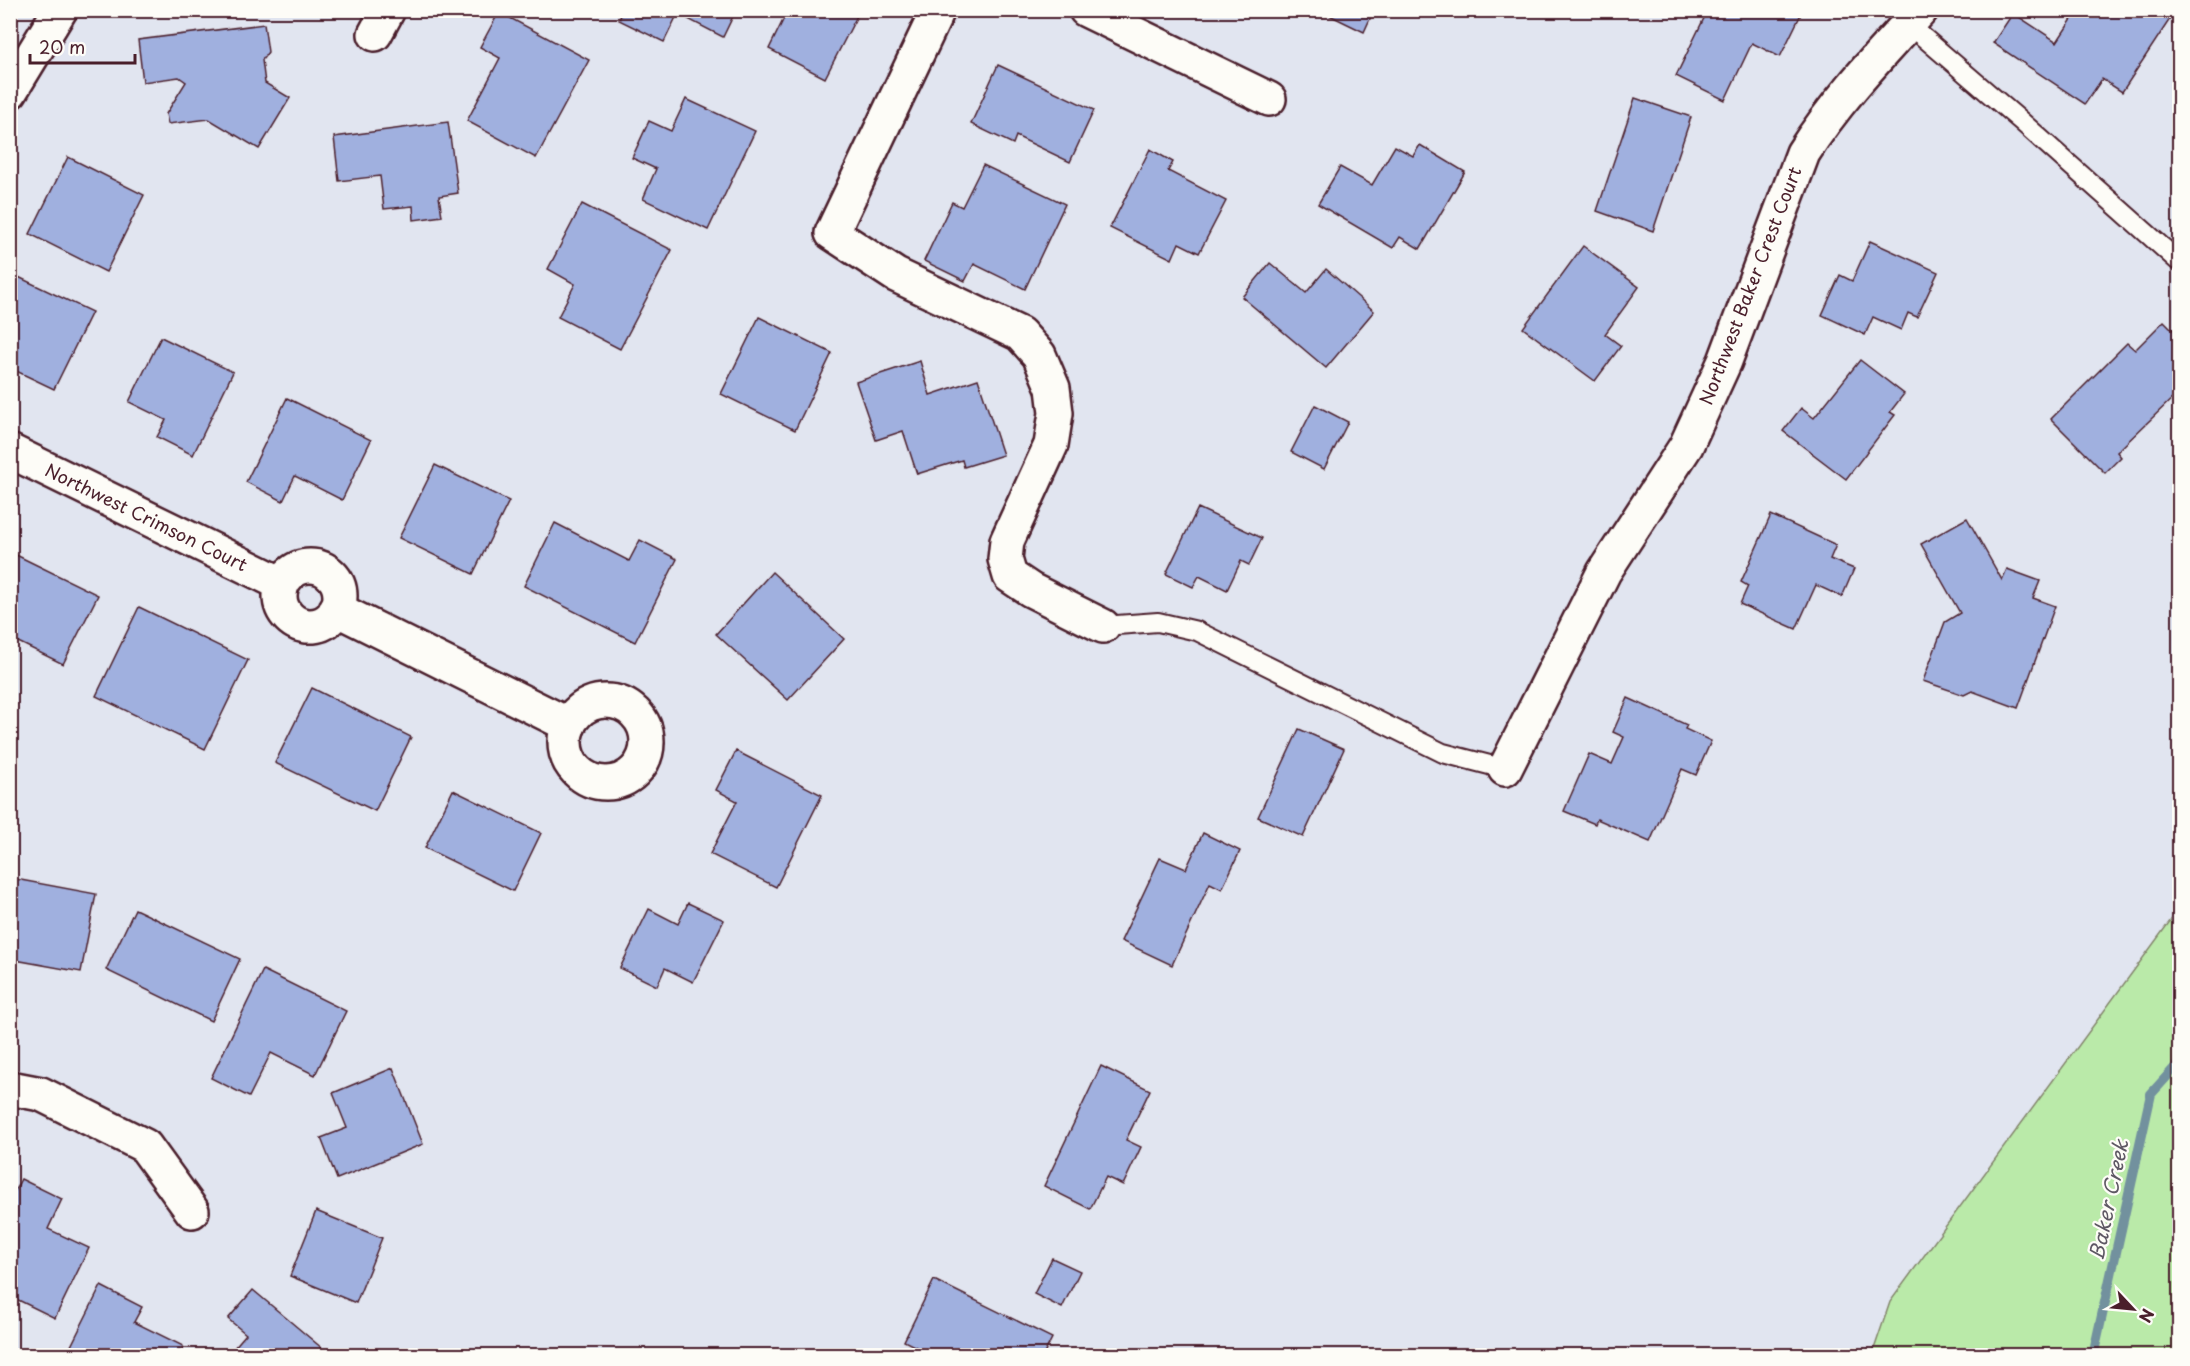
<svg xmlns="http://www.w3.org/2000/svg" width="2190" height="1366" font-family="'Playpen Sans',sans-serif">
<rect width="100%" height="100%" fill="#e1e5f0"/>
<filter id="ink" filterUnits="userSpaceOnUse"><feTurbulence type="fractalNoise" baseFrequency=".0167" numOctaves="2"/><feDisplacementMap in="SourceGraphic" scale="12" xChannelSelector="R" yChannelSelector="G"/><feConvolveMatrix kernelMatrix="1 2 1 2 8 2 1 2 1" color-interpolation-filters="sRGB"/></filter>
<g filter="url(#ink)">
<polygon fill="#baeaa9" stroke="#82846a" stroke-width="1.5" points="2179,909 2179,1355 1872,1355 1890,1302"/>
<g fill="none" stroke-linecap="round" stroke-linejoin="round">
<polyline stroke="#72919e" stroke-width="10" points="2093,1356 2151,1094 2180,1062"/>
</g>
<g fill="#a0b0df" stroke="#4a1f2b" stroke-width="1.5">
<polygon points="623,10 674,10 678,13 664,42 619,20"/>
<polygon points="692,10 736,10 723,37 688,19"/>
<polygon points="788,10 860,10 825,78 769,49"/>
<polygon points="1319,10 1374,10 1364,32"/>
<polygon points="1708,10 1803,10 1780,57 1752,43 1725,100 1676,76"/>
<polygon points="2078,10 2157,10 2170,19 2122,92 2102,79 2085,104 1993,43 2013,13 2057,42"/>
<polygon points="499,12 589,60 536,158 467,121 500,58 480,47"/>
<polygon points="264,24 268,52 262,60 265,83 290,98 259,149 209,119 168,124 166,114 186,82 179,77 143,82 138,40"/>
<polygon points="998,65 1094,110 1070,162 1016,136 1013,144 971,124"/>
<polygon points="1635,98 1691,117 1653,231 1597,211"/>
<polygon points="686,99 755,131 708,230 643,199 656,169 632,158 649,121 671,131"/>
<polygon points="448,122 458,193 439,196 442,216 414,220 413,206 384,209 380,176 339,181 334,137"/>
<polygon points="1420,145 1465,172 1420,249 1400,237 1393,248 1318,204 1340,167 1372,185 1395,146 1413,156"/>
<polygon points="1150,149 1173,162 1168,171 1226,201 1199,253 1179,243 1172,259 1110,228"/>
<polygon points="68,157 144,195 106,272 30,234"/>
<polygon points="983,165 1065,204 1025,289 974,264 965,281 924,261 952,202 962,207"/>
<polygon points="582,204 672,250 620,349 558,317 575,284 548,269"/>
<polygon points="1870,241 1938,272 1917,317 1908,313 1901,330 1873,317 1865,335 1822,315 1840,275 1852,281"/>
<polygon points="1583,246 1639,287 1605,334 1621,346 1595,381 1523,328"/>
<polygon points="1270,263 1306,293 1326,269 1374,311 1326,368 1242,297"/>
<polygon points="10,273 92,312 54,389 10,368 10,351 15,341 10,339"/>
<polygon points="759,317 832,353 795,430 721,394"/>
<polygon points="2164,321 2178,335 2180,334 2180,391 2117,452 2121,457 2105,473 2051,419 2127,343 2135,350"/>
<polygon points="161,337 233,372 193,455 157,437 166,420 129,402"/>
<polygon points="1860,360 1904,394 1890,412 1895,415 1846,479 1783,431 1801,408 1814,418"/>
<polygon points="920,361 930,395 978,379 1003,455 964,467 962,460 917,474 903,431 876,440 856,382"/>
<polygon points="287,398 371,440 342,500 295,476 283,501 246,482"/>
<polygon points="1315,405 1348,422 1324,469 1291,452"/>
<polygon points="435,465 509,501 473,574 399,538"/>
<polygon points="1198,508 1262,538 1249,565 1241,561 1227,590 1199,576 1193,587 1166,574"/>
<polygon points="1771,515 1836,545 1830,559 1854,569 1842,597 1816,585 1796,629 1740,604 1748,586 1741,582"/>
<polygon points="1967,518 2002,580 2007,569 2040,581 2033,598 2055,606 2018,708 1972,691 1964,695 1923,681 1945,622 1960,613 1921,544"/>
<polygon points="555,523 629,561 640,540 677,559 635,642 524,586"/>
<polygon points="10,552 98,595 63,664 10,638"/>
<polygon points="772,572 844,639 788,700 716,634"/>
<polygon points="139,607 248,660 205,749 96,696"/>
<polygon points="312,688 411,737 375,811 275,763"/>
<polygon points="1628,698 1687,725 1685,729 1711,741 1696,775 1682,769 1650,842 1597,819 1595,824 1564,811 1589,754 1612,764 1624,737 1613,732"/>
<polygon points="1299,729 1344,749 1303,837 1258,817"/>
<polygon points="736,751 822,795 776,887 710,854 737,801 716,790"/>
<polygon points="453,790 541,833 513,891 425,848"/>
<polygon points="1203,833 1240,851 1222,889 1210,883 1172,965 1121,941 1160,858 1186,869"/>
<polygon points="10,878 96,894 81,972 10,959"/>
<polygon points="688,903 724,920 693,982 665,968 657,986 620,968 649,909 678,924"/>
<polygon points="135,909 240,959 211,1021 106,970"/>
<polygon points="263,970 346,1011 315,1075 271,1053 249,1097 211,1078"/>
<polygon points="1101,1066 1150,1090 1126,1140 1141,1147 1123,1185 1106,1177 1090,1209 1044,1186"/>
<polygon points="393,1068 423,1144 337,1179 321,1138 347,1128 333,1093"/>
<polygon points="21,1179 62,1199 48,1229 89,1248 55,1318 10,1296 10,1200"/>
<polygon points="316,1211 382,1238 356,1303 290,1276"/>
<polygon points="1052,1258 1080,1271 1062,1308 1034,1294"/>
<polygon points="934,1280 1052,1338 1043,1356 934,1356 904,1341"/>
<polygon points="101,1286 142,1307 134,1322 183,1346 178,1356 66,1356"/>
<polygon points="253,1290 323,1349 317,1356 227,1356 246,1334 228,1319"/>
</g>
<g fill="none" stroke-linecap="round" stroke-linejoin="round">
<g stroke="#4a1f2b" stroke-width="22">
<g id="lane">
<polyline points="1908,24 2022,122 2178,261"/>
<polyline points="1103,626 1158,622 1197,631 1443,753 1505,769"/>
</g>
</g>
<g stroke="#4a1f2b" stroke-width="38">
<g id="street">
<polyline points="938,10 832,233 896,275 1020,334 1039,355 1053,388 1056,413 1051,445 1007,541 1005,559 1010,576 1031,590 1103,626"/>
<polyline points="1086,10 1269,99"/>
<polyline points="375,34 388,10"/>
<polyline points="10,451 282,584"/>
<circle cx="310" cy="596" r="30"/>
<polyline points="336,609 569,725"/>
<circle cx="606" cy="742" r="41"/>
<path d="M1505,769L1604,572L1686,446L1725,361L1803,153C1836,101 1879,56 1921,10"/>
<polyline points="10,1088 41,1094 145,1146 192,1211"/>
</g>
</g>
<g stroke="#4a1f2b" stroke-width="38">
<polyline id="secondary" points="10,92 60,10"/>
</g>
<use href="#lane" stroke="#fdfcf7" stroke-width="18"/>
<use href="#street" stroke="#fdfcf7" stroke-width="33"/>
<use href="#secondary" stroke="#fdfcf7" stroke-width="33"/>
</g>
</g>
<g text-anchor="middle" stroke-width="4.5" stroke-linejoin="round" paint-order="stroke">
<g font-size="18" fill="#4a1f2b" stroke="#fdfcf7">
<text transform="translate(1751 286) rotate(-69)" y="6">Northwest Baker Crest Court</text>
<text transform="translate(146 518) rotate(26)" y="6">Northwest Crimson Court</text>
</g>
<g font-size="20" font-style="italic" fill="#5e5864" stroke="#fdfcf7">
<text transform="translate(2109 1200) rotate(-78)" y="7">Baker Creek</text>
</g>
</g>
<rect width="2190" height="1366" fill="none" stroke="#fdfcf7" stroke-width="36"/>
<rect x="18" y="18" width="2154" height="1330" fill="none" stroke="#4a1f2b" stroke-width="2" filter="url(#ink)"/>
<g transform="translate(2133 1309) rotate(116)" stroke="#fdfcf7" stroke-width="4.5" paint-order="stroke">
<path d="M0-4.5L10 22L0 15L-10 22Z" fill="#4a1f2b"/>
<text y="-9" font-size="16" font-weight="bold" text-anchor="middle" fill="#4a1f2b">N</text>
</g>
<path d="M30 54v9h105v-9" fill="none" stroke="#4a1f2b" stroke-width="3"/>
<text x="39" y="54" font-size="18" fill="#4a1f2b" stroke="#fdfcf7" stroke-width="4.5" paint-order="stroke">20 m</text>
</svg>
